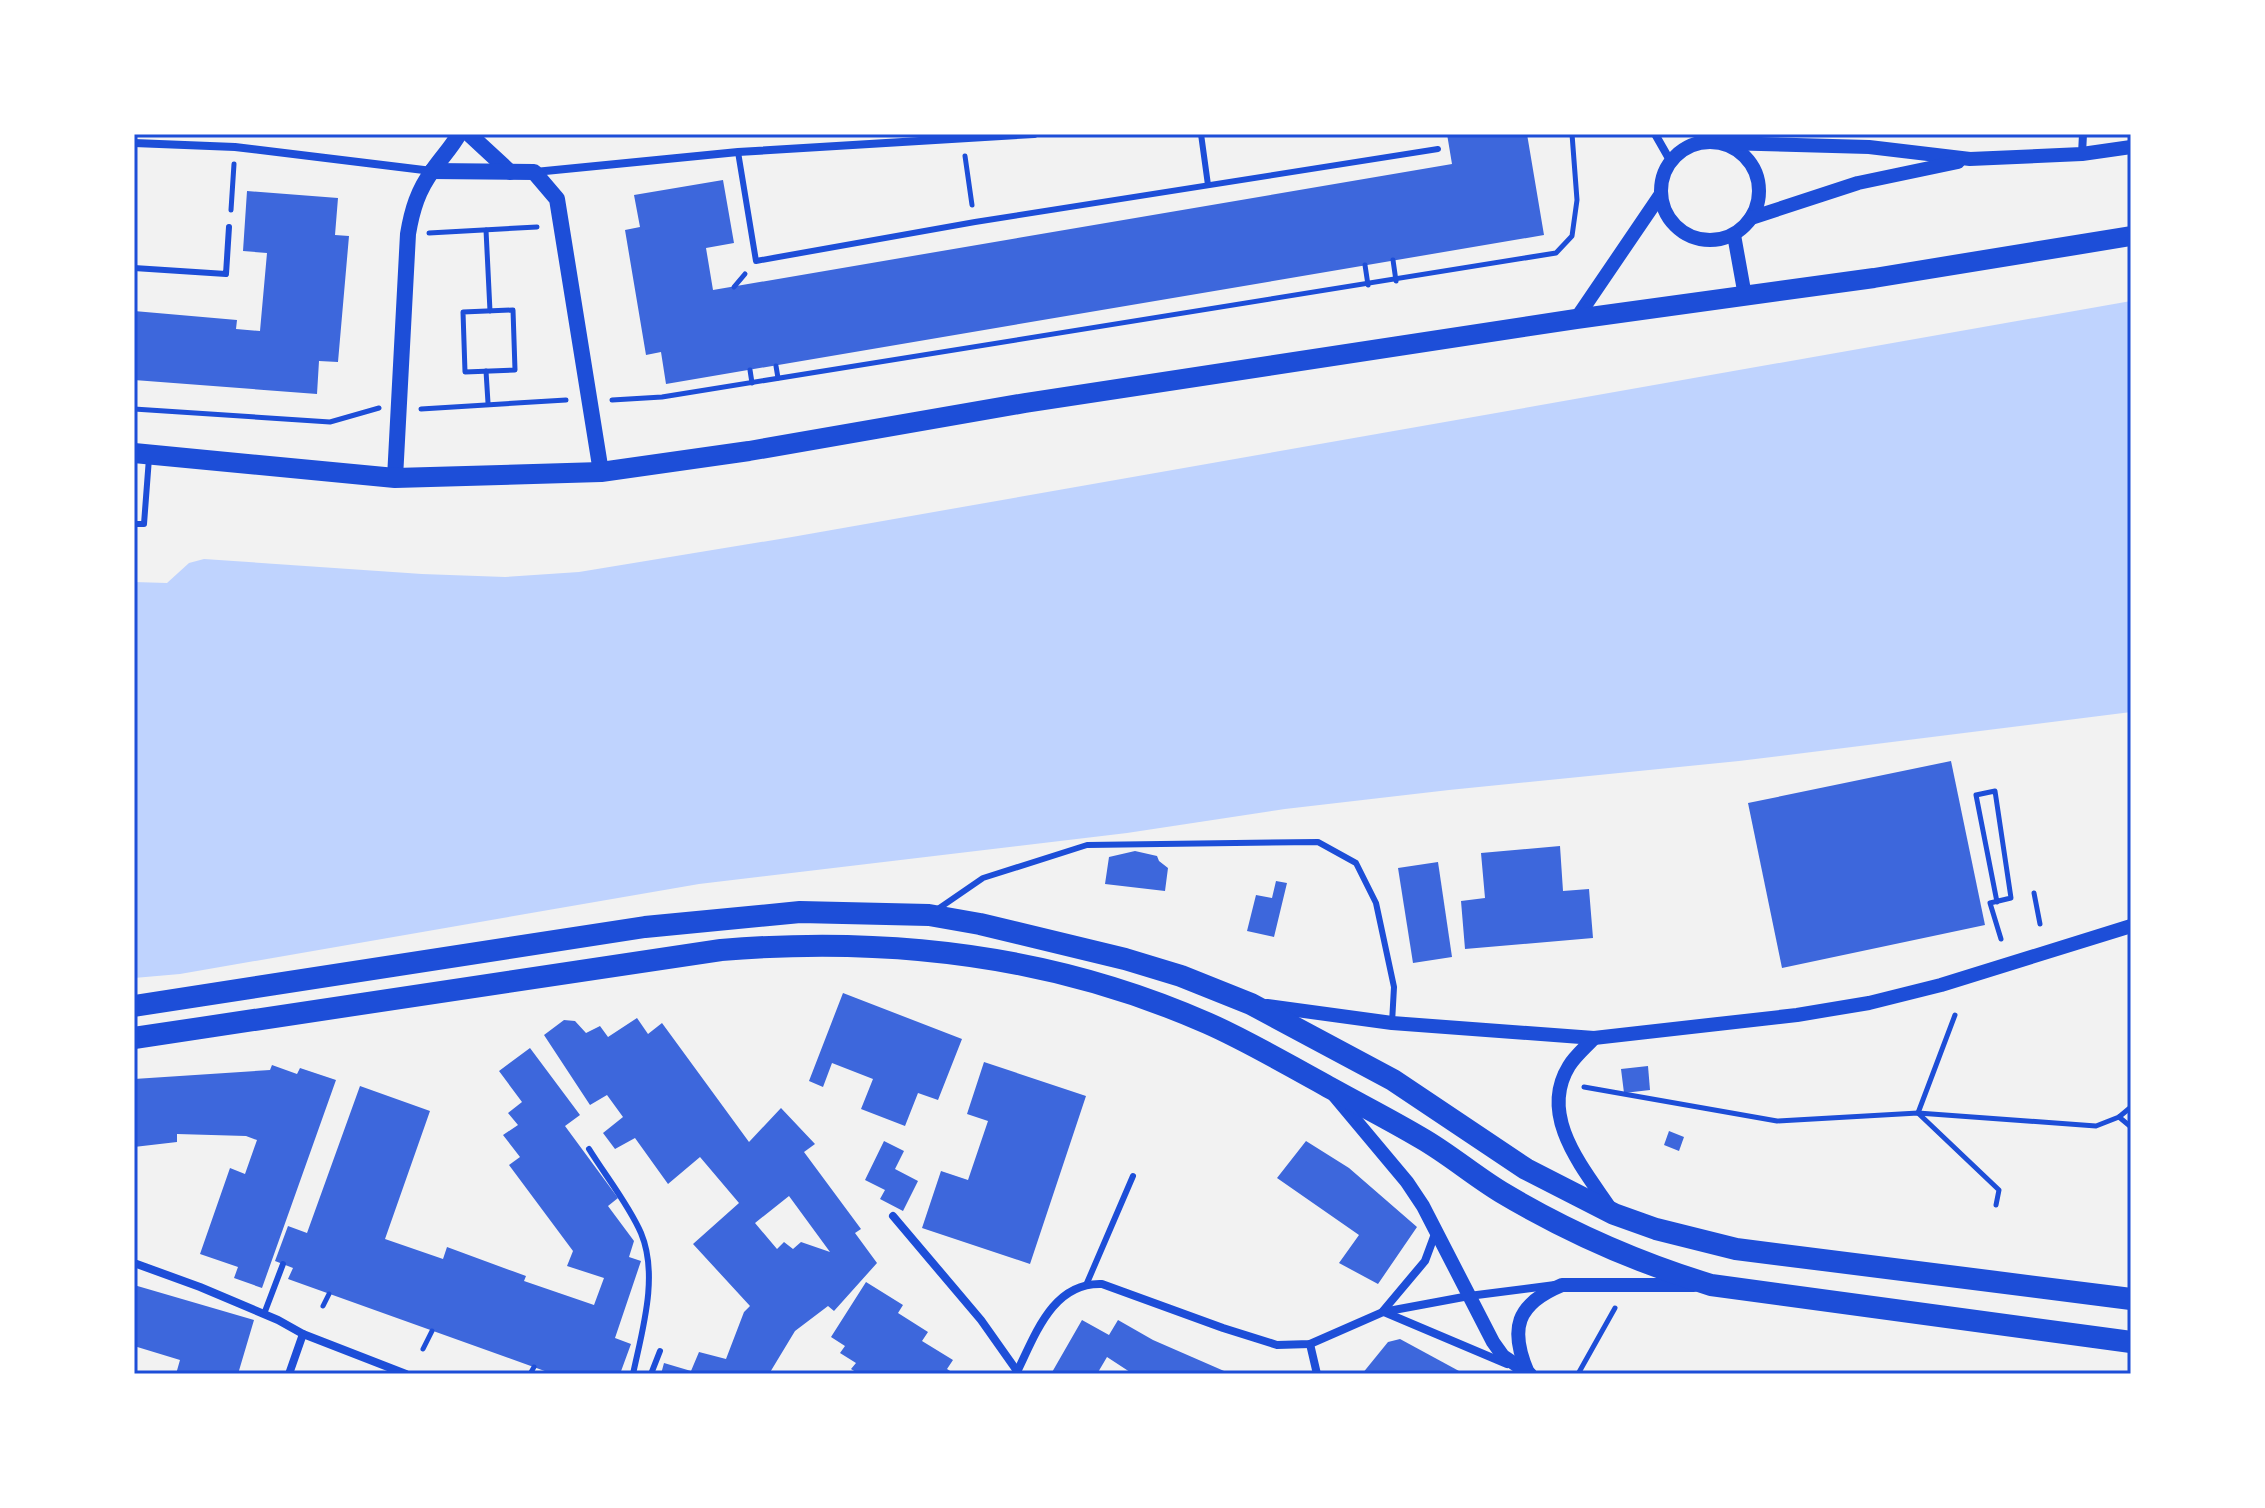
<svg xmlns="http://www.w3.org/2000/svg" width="2265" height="1508" font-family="'Exo 2',sans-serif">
<rect width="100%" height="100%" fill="#f2f2f2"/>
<polygon fill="#bfd3fe" points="2131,301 2131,712 1739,761 1449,790 1285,809 1127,833 699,884 180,974 134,978 134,582 167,583 189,563 204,559 422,574 505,577 579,572 792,537"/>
<g fill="#3d67dc" fill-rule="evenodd">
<polygon points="1447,134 1527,134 1544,235 666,384 661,352 646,355 625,230 640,227 634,195 723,180 734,243 706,248 713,290 1452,164"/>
<polygon points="247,191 338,198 335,235 349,236 338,362 319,361 317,394 134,380 134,311 237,320 236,329 260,331 267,253 243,251"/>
<polygon points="1951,761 1985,925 1782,968 1748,803"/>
<polygon points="1560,846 1563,891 1589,889 1593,938 1465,949 1461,901 1485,898 1481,853"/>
<polygon points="1135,851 1157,856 1159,861 1168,868 1165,891 1105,884 1109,857"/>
<polygon points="1438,862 1452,957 1413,963 1398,868"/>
<polygon points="1276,881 1287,883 1274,937 1247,931 1256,895 1272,898"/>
<polygon points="843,993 962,1039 938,1100 918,1093 905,1126 861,1109 873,1079 832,1063 823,1087 809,1081"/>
<path d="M637,1018L648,1034L662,1023L749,1142L781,1108L815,1144L804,1152L861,1229L855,1233L877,1263L834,1311L828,1306L795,1331L769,1374H661L664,1363L691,1371L699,1352L726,1359L744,1312L750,1306L693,1244L739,1203L700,1157L668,1184L635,1138L615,1149L603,1133L623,1117L607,1095L590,1105L544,1035L564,1020L575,1021L586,1033L600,1026L608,1037ZM789,1196L830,1252L801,1242L793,1249L784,1242L777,1249L755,1223Z"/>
<polygon points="530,1048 580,1115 565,1126 618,1198 608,1206 634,1241 629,1257 641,1261 615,1338 631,1344 620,1374 553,1374 288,1279 293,1268 275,1261 288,1226 307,1233 360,1086 430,1111 385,1239 443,1259 447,1247 526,1276 524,1281 594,1305 604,1278 567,1266 573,1251 509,1165 520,1157 503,1135 518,1125 508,1113 522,1102 499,1071"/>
<polygon points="984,1062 1086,1096 1030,1264 922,1228 941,1171 968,1180 988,1121 967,1114"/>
<polygon points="272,1065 297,1074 300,1068 336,1080 262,1288 234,1278 238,1267 200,1254 230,1168 245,1174 257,1140 246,1136 177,1134 177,1142 134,1147 134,1079 270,1070"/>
<polygon points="1648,1066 1650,1090 1624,1093 1621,1069"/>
<polygon points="1669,1131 1684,1137 1679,1151 1664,1145"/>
<polygon points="884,1141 904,1151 895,1169 918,1181 903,1211 880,1199 885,1190 865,1180"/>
<polygon points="1306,1141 1349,1168 1417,1227 1378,1284 1339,1263 1359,1235 1277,1178"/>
<polygon points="866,1282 903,1305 898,1313 928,1332 922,1341 953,1360 947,1369 955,1374 859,1374 851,1369 856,1363 840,1353 845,1346 831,1337"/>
<polygon points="134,1285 254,1320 238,1374 176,1374 180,1360 134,1346"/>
<polygon points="1082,1320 1109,1335 1118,1320 1153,1340 1231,1374 1133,1374 1107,1357 1097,1374 1051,1374"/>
<polygon points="1400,1339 1459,1371 1457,1374 1362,1374 1388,1342"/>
</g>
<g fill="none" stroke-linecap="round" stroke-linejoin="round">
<g stroke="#1d4ed8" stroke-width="5">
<polyline points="965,156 972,205"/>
<polyline points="231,210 234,164"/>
<polyline points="486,230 490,311"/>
<polyline points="429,233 537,227"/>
<polyline points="1393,260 1396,281"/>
<polyline points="1365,265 1368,285"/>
<polyline points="734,287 745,274"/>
<polygon points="513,310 515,370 465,372 463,312"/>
<polyline points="776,366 778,378"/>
<polyline points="750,370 752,383"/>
<polyline points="486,371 488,403"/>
<polyline points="612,400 662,397 1556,253 1572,236 1577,200 1572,134"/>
<polyline points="134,409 330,422 379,408"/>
<polyline points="421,409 566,400"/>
<polyline points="2034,893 2040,924"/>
<polyline points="1997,902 1976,795 1995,791 2011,898 1990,903 2001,939"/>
<polyline points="1955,1015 1918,1113 1999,1190 1996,1205"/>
<polyline points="1584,1087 1777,1121 1918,1113 2096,1126 2119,1117 2131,1107"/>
<polyline points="2119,1117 2131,1127"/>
<polyline points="323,1306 329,1294"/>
<polyline points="423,1349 432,1331"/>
<polyline points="530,1374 534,1367"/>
<polyline points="1578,1374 1615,1308"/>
</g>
<g stroke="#1d4ed8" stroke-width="6">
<polyline points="1201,134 1208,185"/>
<polyline points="738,152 756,261 975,222 1438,149"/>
<polyline points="134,268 226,274 229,227"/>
<polyline points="134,524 144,524 149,458"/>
<polyline points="935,911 983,878 1087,845 1318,842 1356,863 1376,903 1394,987 1392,1023"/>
<path d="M589,1149C605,1175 629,1205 641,1233C659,1276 642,1331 633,1374"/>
<polyline points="1087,1283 1133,1176"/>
<polyline points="264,1314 283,1264"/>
<polyline points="651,1374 660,1351"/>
</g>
<g stroke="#1d4ed8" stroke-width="8">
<polyline points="1655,134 1671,162"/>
<polyline points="134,143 235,147 432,171"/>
<polyline points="2082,154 2083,134"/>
<polyline points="535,172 738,152 1034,134"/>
<polyline points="893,1216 981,1320 1017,1371"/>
<polyline points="134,1263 200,1287 278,1320 303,1334 406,1374"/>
<polyline points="1383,1311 1425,1261 1435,1234"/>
<polyline points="1384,1312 1507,1364"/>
<polyline points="1310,1344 1317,1374"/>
<polyline points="289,1374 303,1334"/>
<path d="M1016,1374C1035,1336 1052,1282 1102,1284L1223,1328L1277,1345L1310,1344L1383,1312L1469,1296L1555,1285"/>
</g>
<g stroke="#1d4ed8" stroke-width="14">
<circle cx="1710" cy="191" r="49"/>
<polyline points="1722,143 1869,147 1970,159 2082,154 2131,147"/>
<polyline points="1751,218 1858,183 1958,162"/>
<polyline points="1734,235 1745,296"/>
<polyline points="1576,319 1661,194"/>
<polyline points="1267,1006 1392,1023 1594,1038 1797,1015 1869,1003 1941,985 2131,926"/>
<path d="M1594,1038C1586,1047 1575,1056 1569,1066C1538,1116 1583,1168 1610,1208"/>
<polyline points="1335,1096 1407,1182 1423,1206 1493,1342 1503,1356 1530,1374"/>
<path d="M1528,1373C1509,1329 1516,1304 1562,1285H1694"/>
</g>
<g stroke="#1d4ed8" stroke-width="16">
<polyline points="469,134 510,172"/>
<polyline points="432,171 534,172 557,199 601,472"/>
<path d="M395,478L408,234C412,210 418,190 433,170C441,158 452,147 459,134"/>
</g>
<polyline stroke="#1d4ed8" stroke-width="20" points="134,453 395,478 601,472 749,451 1025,403 1576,319 1874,278 2131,236"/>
<g stroke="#1d4ed8" stroke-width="22">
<polyline points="134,1006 645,927 800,912 929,915 980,924 1125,959 1181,976 1251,1004 1393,1080 1526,1169 1614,1214 1656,1229 1736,1249 2131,1299"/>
<path d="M134,1038L721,950C888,936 1053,955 1207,1023C1248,1041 1286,1064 1325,1085C1357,1103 1389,1119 1421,1138C1449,1154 1473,1175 1501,1192C1568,1232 1636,1262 1711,1285L2131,1342"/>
</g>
</g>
<rect width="2265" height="1508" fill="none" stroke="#ffffff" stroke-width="272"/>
<rect x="136" y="136" width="1993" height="1236" fill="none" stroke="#1d4ed8" stroke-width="3"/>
</svg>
